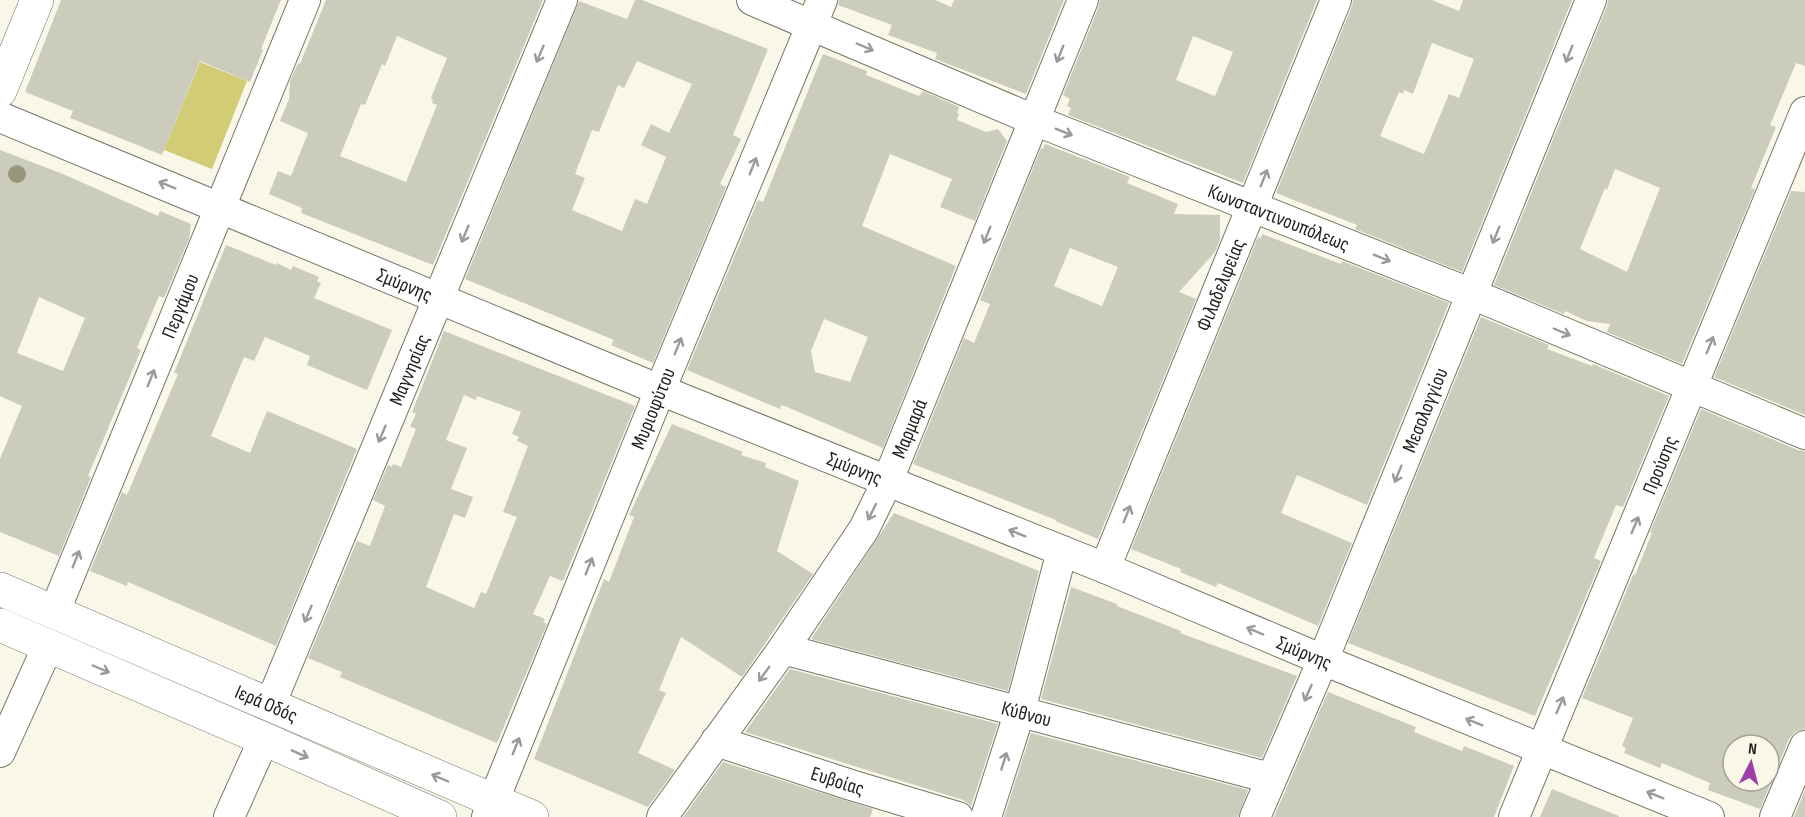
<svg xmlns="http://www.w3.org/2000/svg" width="1805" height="817" font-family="'Sofia Sans Condensed',sans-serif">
<rect width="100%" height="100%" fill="#f8f7e8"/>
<polygon fill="#d3cc76" points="200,62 247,81 212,169 164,150"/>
<g fill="#ccccbd" fill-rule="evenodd">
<polygon points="61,0 281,0 261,49 263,50 250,82 200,61 162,155 70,118 73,111 25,92"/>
<path d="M326,0H543L433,265L301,213L302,208L269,194L278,171L291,176L308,133L280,121L289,99L290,81L298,63L300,64ZM397,36L447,58L431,98L433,100L432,103L437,105L406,182L340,156L361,104L365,105L382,64L385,66Z"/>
<path d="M635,0H642L768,49L733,135L741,139L720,184L726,187L653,363L611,345L614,340L465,279L579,1L627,19ZM637,61L692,84L669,133L651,124L641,145L666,157L647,204L635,199L622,231L572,210L585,178L575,174L592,130L599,132L618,85L624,88Z"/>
<polygon points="839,0 935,0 951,7 954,0 1064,0 1026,94 935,59 937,53 888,35 892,25 838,5"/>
<path d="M1100,0H1317L1243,183L1068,115L1071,108L1067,106L1070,99L1063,95L1099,6ZM1193,36L1233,52L1215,96L1176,80Z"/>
<path d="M1353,0H1432L1459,11L1463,0H1572L1462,272L1355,229L1357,225L1276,193L1352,6ZM1432,43L1474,59L1459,98L1449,94L1424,154L1380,136L1399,92L1403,94L1404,90L1413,94Z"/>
<path d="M1608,0H1805V66L1796,63L1770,125L1776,127L1751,188L1755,189L1682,364L1607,332L1610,324L1587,321L1565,311L1564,314L1494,285L1607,6ZM1615,169L1660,188L1627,272L1580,249L1605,188L1607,190Z"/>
<path d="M823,54L867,71L866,75L919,96L923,91L959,107L957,113L959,114L957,120L986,132L998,129L1007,141L975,221L940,207L952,179L890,154L862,226L956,266L883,448L787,407L781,405L780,409L687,370L758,200L763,202ZM824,319L868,337L850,382L815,372L811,351Z"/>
<path d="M1045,144L1130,177L1127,183L1178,204L1174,214L1220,215V240L1215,252L1179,292L1196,299L1098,539L1055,521L1056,520L913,464L964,338L974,343L990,304L980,300L1041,148L1043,149ZM1070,248L1118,267L1102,306L1054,286Z"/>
<path d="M0,150L63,174L158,216L160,211L191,224L189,239L164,298L159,296L137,348L141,350L88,476L91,477L59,556L0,532V459L22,406L0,396ZM39,297L85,318L63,371L17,353Z"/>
<polygon points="1791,191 1805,192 1805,415 1714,377"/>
<polygon points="1262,234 1341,264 1342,261 1449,303 1367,505 1297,475 1281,513 1352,543 1318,626 1218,583 1216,587 1180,572 1181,569 1131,549 1258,237 1261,238"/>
<polygon points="226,245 276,265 277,263 291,270 293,266 319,277 317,281 321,283 314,298 392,330 367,390 307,365 310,356 265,337 254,361 244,357 211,436 250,453 267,411 357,449 276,646 128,582 127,586 90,571 122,492 127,495 178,374 174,373"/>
<polygon points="1481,317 1549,345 1547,349 1592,366 1593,364 1669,396 1623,507 1616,505 1594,558 1601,561 1535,716 1348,643"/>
<path d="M444,331L635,406L563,581L550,576L533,614L545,619L543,622L547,624L497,743L340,677L342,672L308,658L357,541L370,546L385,506L373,500L388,465L392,467L393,464L401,467L416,429L410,426L416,414L412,412ZM464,395L476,400L477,396L521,412L512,434L519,437L517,441L528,446L503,512L517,517L486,594L481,592L474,608L426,587L454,514L465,518L473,497L451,489L467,448L446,440Z"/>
<path d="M1701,409L1798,450L1805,451V729L1795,732L1789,739L1760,809L1708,790L1710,783L1662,763L1660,768L1624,753L1626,748L1622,746L1633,718L1582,698L1633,575H1635L1652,533L1650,532ZM1733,745H1769V781H1733Z"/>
<polygon points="672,424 743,452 741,455 766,463 765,467 799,481 777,551 813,574 742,677 681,637 659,690 666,693 638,753 675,770 648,807 534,759 604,579 609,582 634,517 629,515"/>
<polygon points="894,513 1039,571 1008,691 811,639"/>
<polygon points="1071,587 1117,604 1117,606 1181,631 1180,633 1297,676 1262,758 1041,699"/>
<polygon points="790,669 998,724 971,806 963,800 745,732"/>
<polygon points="1328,692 1416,727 1414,732 1462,751 1464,746 1514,766 1494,817 1274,817"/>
<polygon points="1031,733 1248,790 1238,817 1004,817"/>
<polygon points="723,762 873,809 870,817 683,817"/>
<polygon points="1552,789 1619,816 1619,817 1540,817"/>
<polygon points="1805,790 1805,817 1794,817"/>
</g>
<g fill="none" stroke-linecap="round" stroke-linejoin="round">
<g stroke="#767568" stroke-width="32">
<g id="street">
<path id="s1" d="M752,0L1034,120L1472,294L1805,434"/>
<path id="s2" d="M0,117L660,390L1105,568L1323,660L1709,817"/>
<path id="s3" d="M1105,568L1336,0"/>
<path id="s4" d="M54,613L305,0"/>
<path id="s5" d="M783,649L1270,778"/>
<path id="s6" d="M270,705L562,0"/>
<path id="s7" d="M716,741L851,785L958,817"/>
<polyline points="0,752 48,646"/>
<polyline points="229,817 264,739"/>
<path id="s8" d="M487,817L660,390L822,0"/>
<path id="s9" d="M662,817L783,649L864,529L888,480L1083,0"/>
<polyline points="986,817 1020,711 1062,551"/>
<path id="s10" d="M1255,817L1323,660L1591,0"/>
<path id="s11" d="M1514,817L1805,112"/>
<polyline points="1775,817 1805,746"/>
</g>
</g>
<g stroke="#767568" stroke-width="34">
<g id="secondary">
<polyline points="0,91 37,0"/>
<path id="s12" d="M0,589L532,817"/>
<polyline points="0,625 264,739 440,817"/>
</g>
</g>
<use href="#street" stroke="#fff" stroke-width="30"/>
<use href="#secondary" stroke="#fff" stroke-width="33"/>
</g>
<circle fill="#99977b" cx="17" cy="174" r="9"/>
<defs><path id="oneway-shaft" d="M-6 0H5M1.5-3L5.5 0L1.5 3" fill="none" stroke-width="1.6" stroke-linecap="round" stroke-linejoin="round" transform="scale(1.5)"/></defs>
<g stroke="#9a9a98">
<use href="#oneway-shaft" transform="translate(865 47) rotate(23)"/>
<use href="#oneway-shaft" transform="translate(540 54) rotate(113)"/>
<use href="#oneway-shaft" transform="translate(1060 54) rotate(112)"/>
<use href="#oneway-shaft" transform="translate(1569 54) rotate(112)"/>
<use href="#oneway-shaft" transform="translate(1064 132) rotate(22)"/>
<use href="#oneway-shaft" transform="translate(753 166) rotate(-68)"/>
<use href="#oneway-shaft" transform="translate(1264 178) rotate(-68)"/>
<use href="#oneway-shaft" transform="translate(167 185) rotate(-158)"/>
<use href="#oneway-shaft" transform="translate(465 234) rotate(113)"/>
<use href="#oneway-shaft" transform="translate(987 235) rotate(112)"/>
<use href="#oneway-shaft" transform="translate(1496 235) rotate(112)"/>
<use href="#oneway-shaft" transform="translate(1382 258) rotate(22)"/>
<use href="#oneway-shaft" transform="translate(1562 332) rotate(23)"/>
<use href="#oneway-shaft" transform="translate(1710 345) rotate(-68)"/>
<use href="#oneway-shaft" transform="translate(678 346) rotate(-68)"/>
<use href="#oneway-shaft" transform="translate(151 378) rotate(-68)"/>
<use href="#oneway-shaft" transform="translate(382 434) rotate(113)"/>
<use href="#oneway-shaft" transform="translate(1398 474) rotate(112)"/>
<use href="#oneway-shaft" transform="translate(872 512) rotate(116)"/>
<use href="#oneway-shaft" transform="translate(1127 514) rotate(-68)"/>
<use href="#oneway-shaft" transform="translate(1635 525) rotate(-67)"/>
<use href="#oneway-shaft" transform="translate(1017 533) rotate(-158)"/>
<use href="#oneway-shaft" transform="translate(76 559) rotate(-68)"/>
<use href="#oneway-shaft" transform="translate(589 566) rotate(-68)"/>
<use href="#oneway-shaft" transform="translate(308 614) rotate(113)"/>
<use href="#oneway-shaft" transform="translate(1255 631) rotate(-157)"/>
<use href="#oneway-shaft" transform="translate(101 669) rotate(23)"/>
<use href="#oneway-shaft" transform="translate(764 674) rotate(126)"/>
<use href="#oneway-shaft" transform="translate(1308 693) rotate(114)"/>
<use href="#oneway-shaft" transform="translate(1560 705) rotate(-67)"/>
<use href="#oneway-shaft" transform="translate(1474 722) rotate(-158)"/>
<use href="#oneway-shaft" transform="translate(516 746) rotate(-68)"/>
<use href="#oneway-shaft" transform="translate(300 754) rotate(24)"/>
<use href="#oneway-shaft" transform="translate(1004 761) rotate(-73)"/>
<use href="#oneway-shaft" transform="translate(440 778) rotate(-157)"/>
<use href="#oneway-shaft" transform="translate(1655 795) rotate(-158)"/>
</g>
<g text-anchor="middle" stroke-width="4.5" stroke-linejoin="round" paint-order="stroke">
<g font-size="20" fill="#1e1e19" stroke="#f8f7e8">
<text dy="7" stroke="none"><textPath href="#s1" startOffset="570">Κωνσταντινουπόλεως</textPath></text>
<text dy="7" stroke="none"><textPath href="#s2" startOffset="438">Σμύρνης</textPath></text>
<text dy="7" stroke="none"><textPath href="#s3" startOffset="306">Φιλαδελφείας</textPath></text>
<text dy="7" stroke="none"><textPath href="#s4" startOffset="332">Περγάμου</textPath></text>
<text dy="7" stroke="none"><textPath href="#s6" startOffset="363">Μαγνησίας</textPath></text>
<text dy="7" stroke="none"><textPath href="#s8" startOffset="441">Μυριοφύτου</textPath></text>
<text dy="7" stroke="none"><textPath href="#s10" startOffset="441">Μεσολογγίου</textPath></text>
<text dy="7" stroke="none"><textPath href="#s9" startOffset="462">Μαρμαρά</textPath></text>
<text dy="7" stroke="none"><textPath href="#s11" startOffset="381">Προύσης</textPath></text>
<text dy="7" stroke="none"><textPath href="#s2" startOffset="924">Σμύρνης</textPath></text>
<text dy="7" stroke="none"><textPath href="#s2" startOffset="1410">Σμύρνης</textPath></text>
<text dy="7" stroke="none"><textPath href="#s12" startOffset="290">Ιερά Οδός</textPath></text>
<text dy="7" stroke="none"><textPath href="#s5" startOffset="252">Κύθνου</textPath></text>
<text dy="7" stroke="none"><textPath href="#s7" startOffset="128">Ευβοίας</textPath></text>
</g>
</g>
<g transform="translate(1751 763) rotate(6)"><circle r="28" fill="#f8f7e8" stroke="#a1a095" stroke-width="1.5"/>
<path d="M0-4.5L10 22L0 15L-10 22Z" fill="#9e3fa8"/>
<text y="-9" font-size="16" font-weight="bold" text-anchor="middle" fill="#1e1e19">N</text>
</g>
</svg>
